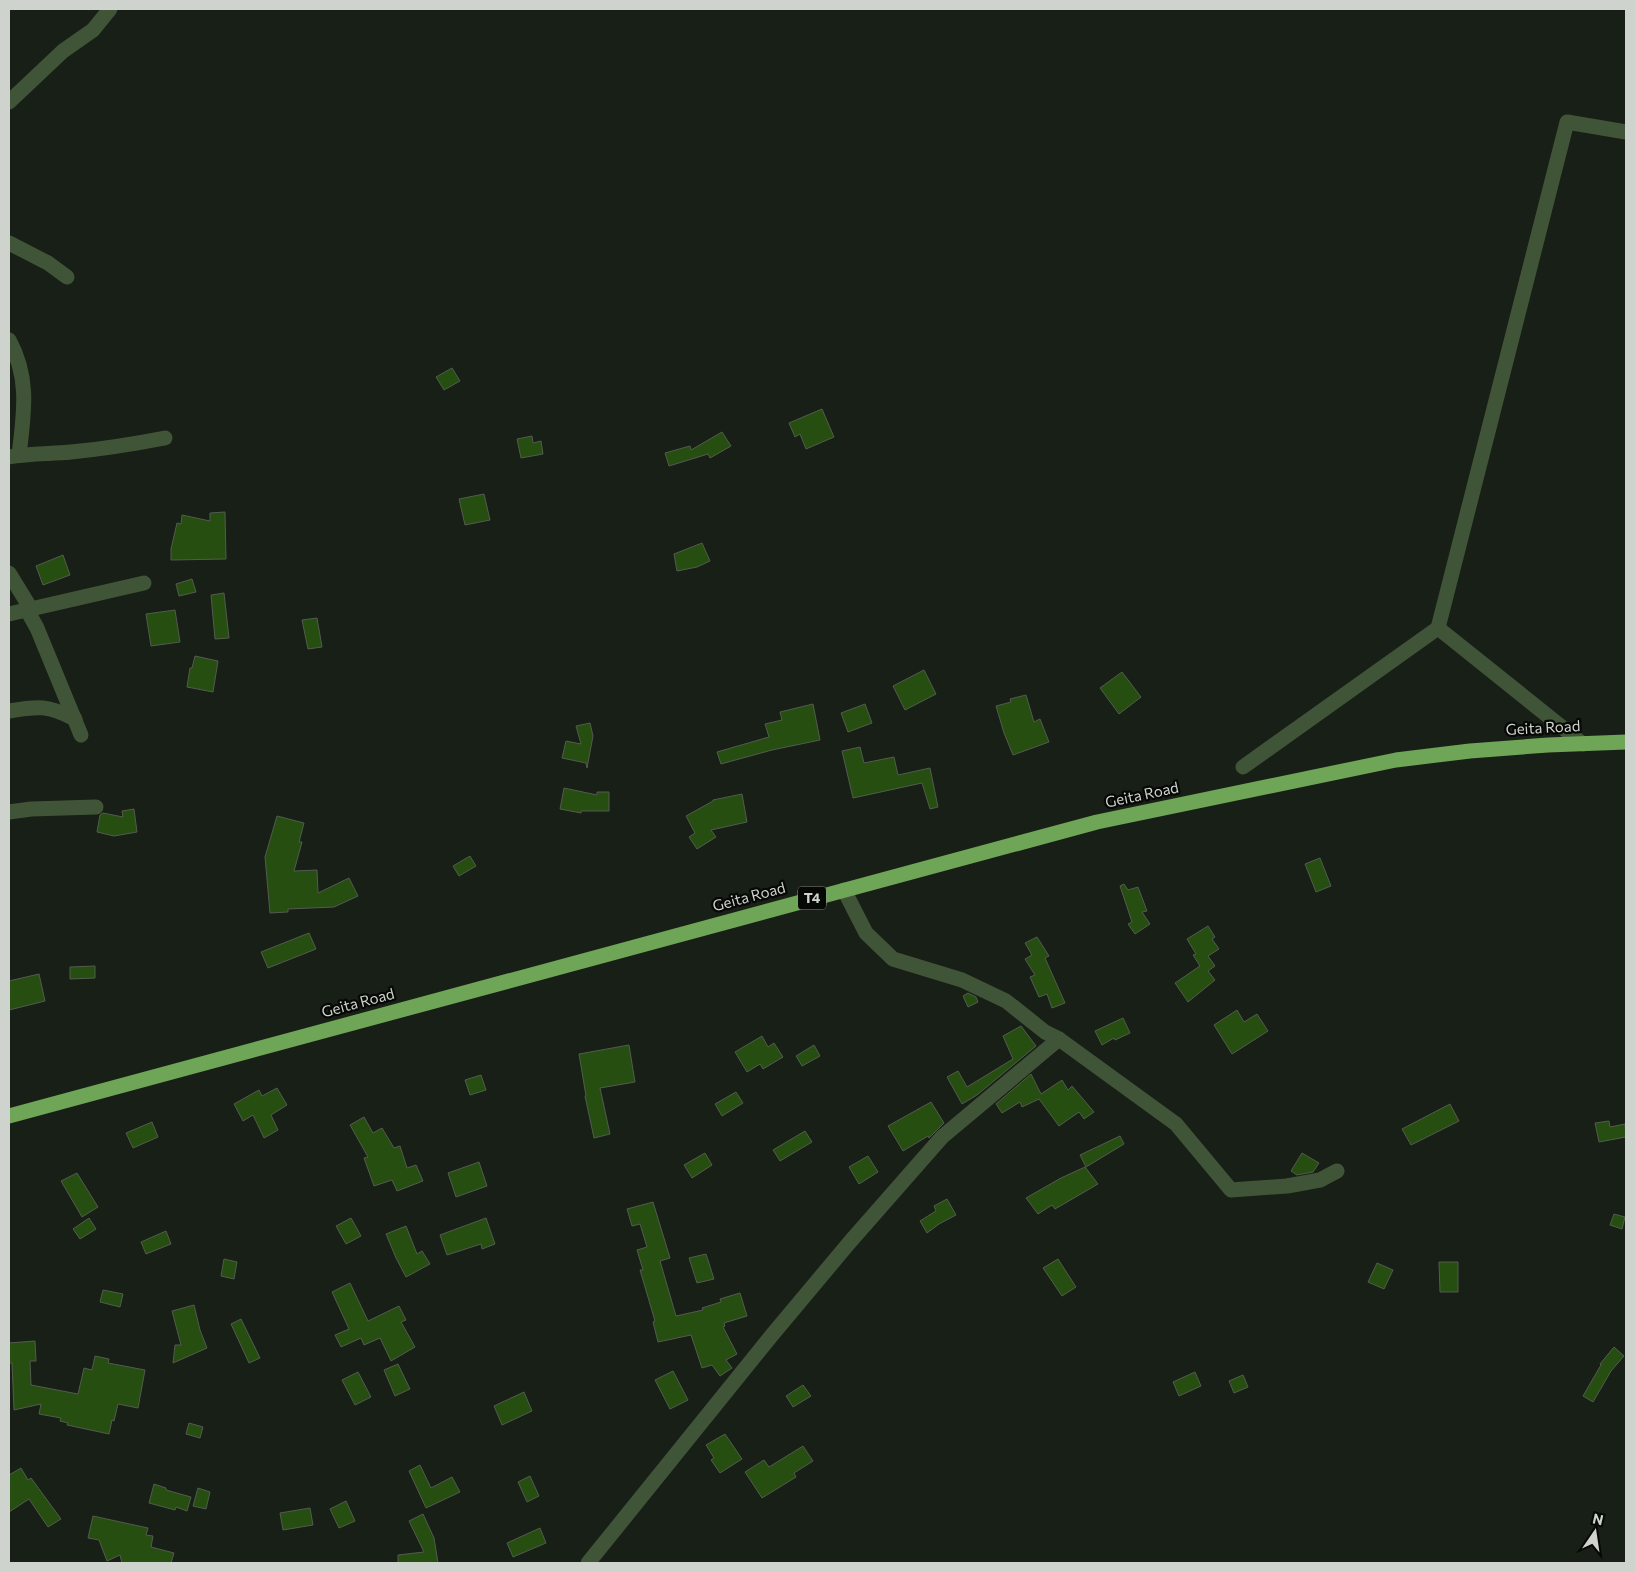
<svg xmlns="http://www.w3.org/2000/svg" width="1635" height="1572" font-family="Commissioner,sans-serif">
<rect width="100%" height="100%" fill="#181f16"/>
<g fill="#274e11" stroke="#535b50">
<polygon points="452,368 460,381 444,390 436,377"/>
<polygon points="822,409 834,437 806,449 800,434 795,437 789,423"/>
<polygon points="722,432 731,446 710,458 708,454 669,466 665,453 690,446 691,450"/>
<polygon points="532,436 533,443 541,441 543,454 521,458 517,439"/>
<polygon points="484,494 490,520 465,525 459,499"/>
<polygon points="225,512 226,559 171,560 171,549 177,523 181,524 182,515 210,521 210,513"/>
<polygon points="702,543 710,561 697,567 677,571 674,554"/>
<polygon points="63,555 70,575 43,585 36,566"/>
<polygon points="192,579 196,592 179,596 176,584"/>
<polygon points="224,593 229,638 215,639 211,595"/>
<polygon points="175,610 180,642 151,646 146,614"/>
<polygon points="317,618 322,647 308,649 302,620"/>
<polygon points="195,656 218,661 213,692 187,687 190,668 192,668"/>
<polygon points="924,670 936,694 905,710 893,686"/>
<polygon points="1122,672 1141,697 1119,714 1100,688"/>
<polygon points="1026,695 1034,722 1040,719 1049,742 1013,755 1004,733 996,706 1011,702 1010,699"/>
<polygon points="813,704 820,740 772,750 721,764 717,752 769,737 765,724 782,720 780,712"/>
<polygon points="865,704 872,723 848,732 841,713"/>
<polygon points="590,723 593,736 587,768 586,763 562,758 566,741 581,744 576,726"/>
<polygon points="860,747 864,763 894,757 898,775 930,768 938,807 930,809 922,783 853,798 842,751"/>
<polygon points="564,788 597,795 597,792 609,792 609,811 581,811 581,813 560,809"/>
<polygon points="742,794 747,822 711,830 716,837 697,849 689,837 695,833 686,816 713,801 713,800"/>
<polygon points="134,809 137,832 114,836 97,832 100,815 103,813 123,817 122,811"/>
<polygon points="277,816 304,823 299,842 302,842 294,871 317,870 318,893 349,878 358,896 334,907 288,909 288,912 270,913 265,857"/>
<polygon points="470,856 476,866 459,876 453,866"/>
<polygon points="1320,858 1331,886 1316,892 1305,864"/>
<polygon points="1124,884 1128,890 1138,887 1147,911 1142,912 1150,924 1135,934 1128,924 1132,922 1120,886"/>
<polygon points="1208,926 1215,937 1212,939 1219,949 1208,956 1215,966 1208,971 1215,980 1188,1002 1175,983 1200,966 1193,955 1196,954 1187,939"/>
<polygon points="309,933 316,949 268,968 261,952"/>
<polygon points="1037,937 1049,956 1045,958 1065,1003 1052,1008 1047,994 1039,997 1030,977 1035,975 1025,959 1032,955 1025,943"/>
<polygon points="95,966 95,978 70,979 70,967"/>
<polygon points="39,974 45,1001 9,1010 9,981"/>
<polygon points="968,993 976,997 978,1002 968,1007 963,996"/>
<polygon points="1237,1010 1244,1022 1257,1014 1268,1031 1232,1054 1214,1025"/>
<polygon points="1123,1018 1130,1033 1115,1040 1114,1038 1102,1045 1095,1031"/>
<polygon points="1021,1026 1036,1046 977,1095 962,1104 947,1077 958,1071 967,1087 1013,1059 1003,1036"/>
<polygon points="762,1036 768,1047 774,1043 783,1057 763,1069 760,1064 747,1072 735,1052"/>
<polygon points="629,1045 635,1082 600,1088 610,1134 594,1138 585,1096 586,1096 579,1054"/>
<polygon points="814,1045 820,1056 802,1066 796,1056"/>
<polygon points="1031,1074 1041,1094 1062,1080 1068,1090 1072,1086 1094,1112 1084,1119 1079,1112 1059,1126 1039,1099 1022,1107 1020,1102 1002,1113 996,1104"/>
<polygon points="481,1075 486,1090 470,1095 465,1080"/>
<polygon points="277,1088 287,1105 271,1115 278,1130 264,1138 253,1115 243,1121 234,1104 259,1090 262,1096"/>
<polygon points="736,1092 743,1103 722,1116 715,1104"/>
<polygon points="931,1102 944,1123 929,1138 928,1136 903,1151 888,1126"/>
<polygon points="1450,1104 1459,1121 1411,1145 1402,1129"/>
<polygon points="364,1117 373,1133 382,1128 394,1148 400,1146 407,1168 416,1165 423,1181 397,1191 392,1180 374,1186 364,1158 368,1157 350,1125"/>
<polygon points="1609,1121 1610,1127 1625,1124 1626,1137 1599,1142 1595,1123"/>
<polygon points="152,1122 158,1137 133,1148 126,1133"/>
<polygon points="805,1131 812,1142 780,1161 773,1150"/>
<polygon points="1120,1136 1124,1144 1086,1167 1080,1155"/>
<polygon points="705,1153 712,1165 692,1178 684,1165"/>
<polygon points="1302,1153 1319,1163 1313,1172 1297,1175 1291,1171"/>
<polygon points="868,1156 878,1172 859,1184 849,1167"/>
<polygon points="479,1162 487,1186 456,1197 448,1173"/>
<polygon points="1085,1167 1098,1184 1055,1209 1052,1205 1038,1214 1026,1198 1061,1178"/>
<polygon points="77,1173 98,1207 82,1217 61,1181"/>
<polygon points="947,1199 956,1215 939,1224 927,1233 920,1221 936,1211 934,1206"/>
<polygon points="653,1202 670,1258 660,1261 676,1316 703,1310 702,1308 721,1302 720,1299 740,1293 747,1316 724,1323 725,1326 723,1327 737,1354 726,1360 732,1368 720,1376 712,1365 702,1368 691,1335 658,1342 653,1322 655,1321 640,1270 643,1270 637,1250 647,1247 640,1224 632,1226 627,1209"/>
<polygon points="1614,1214 1625,1217 1622,1229 1610,1225"/>
<polygon points="89,1218 96,1229 80,1239 73,1229"/>
<polygon points="351,1218 361,1236 346,1244 336,1226"/>
<polygon points="486,1218 495,1244 482,1249 481,1244 447,1255 440,1235"/>
<polygon points="406,1226 417,1254 422,1251 430,1264 406,1277 396,1258 386,1234"/>
<polygon points="166,1231 171,1244 146,1254 141,1242"/>
<polygon points="706,1254 714,1279 697,1283 689,1258"/>
<polygon points="224,1259 237,1262 234,1279 221,1276"/>
<polygon points="1058,1259 1076,1287 1062,1296 1043,1268"/>
<polygon points="1439,1262 1458,1262 1458,1292 1440,1292"/>
<polygon points="1377,1263 1393,1270 1384,1289 1368,1282"/>
<polygon points="350,1283 368,1321 399,1306 406,1320 401,1322 415,1347 391,1361 380,1338 364,1345 361,1338 341,1347 335,1335 349,1329 332,1292"/>
<polygon points="103,1290 123,1294 120,1307 100,1302"/>
<polygon points="194,1305 200,1330 207,1348 173,1363 175,1345 181,1345 172,1311"/>
<polygon points="241,1319 260,1358 249,1363 231,1324"/>
<polygon points="35,1341 36,1361 30,1361 31,1385 78,1394 84,1368 92,1370 95,1356 109,1359 108,1363 145,1370 138,1408 118,1404 114,1421 112,1420 109,1434 67,1425 68,1423 60,1421 61,1418 39,1414 41,1404 14,1410 12,1363 9,1363 9,1343"/>
<polygon points="1614,1347 1624,1356 1611,1371 1593,1402 1583,1396 1601,1365 1600,1364"/>
<polygon points="398,1364 410,1389 395,1396 384,1370"/>
<polygon points="673,1371 688,1400 670,1409 655,1380"/>
<polygon points="358,1372 371,1397 355,1405 342,1380"/>
<polygon points="1195,1372 1201,1386 1179,1396 1173,1382"/>
<polygon points="1243,1375 1248,1387 1234,1393 1229,1381"/>
<polygon points="803,1385 811,1396 793,1407 786,1396"/>
<polygon points="524,1392 532,1411 502,1425 494,1406"/>
<polygon points="189,1423 203,1427 200,1438 186,1434"/>
<polygon points="725,1434 742,1459 720,1473 711,1460 714,1458 706,1445"/>
<polygon points="803,1446 813,1461 794,1473 796,1477 762,1498 745,1472 764,1460 769,1467"/>
<polygon points="420,1465 431,1488 452,1477 460,1492 426,1508 409,1471"/>
<polygon points="21,1468 28,1480 31,1478 61,1519 48,1527 29,1499 9,1512 9,1475"/>
<polygon points="530,1476 539,1496 527,1502 518,1482"/>
<polygon points="154,1484 166,1488 166,1490 191,1497 187,1511 176,1507 175,1510 149,1503"/>
<polygon points="198,1488 210,1492 206,1509 193,1506"/>
<polygon points="346,1501 355,1521 339,1528 330,1509"/>
<polygon points="310,1508 313,1525 283,1530 280,1513"/>
<polygon points="423,1514 434,1538 438,1563 398,1563 398,1555 424,1552 409,1521"/>
<polygon points="93,1516 148,1528 146,1535 153,1536 151,1547 174,1553 171,1563 122,1563 120,1555 107,1561 99,1540 88,1538"/>
<polygon points="540,1528 546,1543 513,1557 507,1543"/>
</g>
<g fill="none" stroke-linecap="round" stroke-linejoin="round">
<g stroke="#405537" stroke-width="15">
<polyline points="9,102 63,51 93,30 110,9"/>
<polyline points="9,243 48,263 67,277"/>
<path d="M9,340C30,378 24,413 19,455"/>
<path d="M9,457C29,453 51,454 71,452C103,449 134,444 165,438"/>
<polyline points="9,573 31,609"/>
<polyline points="27,610 37,628 81,735"/>
<polyline points="9,614 144,583"/>
<polyline points="1438,628 1583,744"/>
<path d="M9,711C38,706 48,705 75,719"/>
<polyline points="1243,767 1438,628 1567,122 1626,132"/>
<polyline points="9,812 31,809 96,807"/>
<polyline points="844,890 866,933 893,959 962,980 1006,1001 1045,1032 1059,1039 1176,1124 1231,1190 1287,1186 1320,1180 1337,1171"/>
<polyline points="588,1563 772,1335 849,1243 942,1137 1059,1039"/>
</g>
<polyline stroke="#6fa556" stroke-width="15" points="9,1116 1097,822 1396,760 1470,751 1548,745 1626,742"/>
</g>
<g text-anchor="middle" stroke-width="4.5" stroke-linejoin="round" paint-order="stroke">
<rect fill="#060805" stroke="#939691" stroke-width="1" x="798" y="886.5" width="28" height="23" rx="4"/>
<g font-size="14" font-weight="bold" fill="#cfd3cd">
<text x="812" y="903">T4</text>
</g>
<g font-size="15" fill="#cfd3cd" stroke="#060805">
<text transform="translate(1543 728) rotate(-3)" y="5">Geita Road</text>
<text transform="translate(1142 795) rotate(-12)" y="5">Geita Road</text>
<text transform="translate(749 897) rotate(-15)" y="5">Geita Road</text>
<text transform="translate(358 1003) rotate(-15)" y="5">Geita Road</text>
</g>
</g>
<rect width="1635" height="1572" fill="none" stroke="#cfd3cd" stroke-width="20"/>
<g transform="translate(1595 1532) rotate(13)" stroke="#060805" stroke-width="4" paint-order="stroke">
<path d="M0-4L9 19L0 12L-9 19Z" fill="#cfd3cd"/>
<text y="-8" font-size="14" font-weight="bold" text-anchor="middle" fill="#cfd3cd">N</text>
</g>
</svg>
